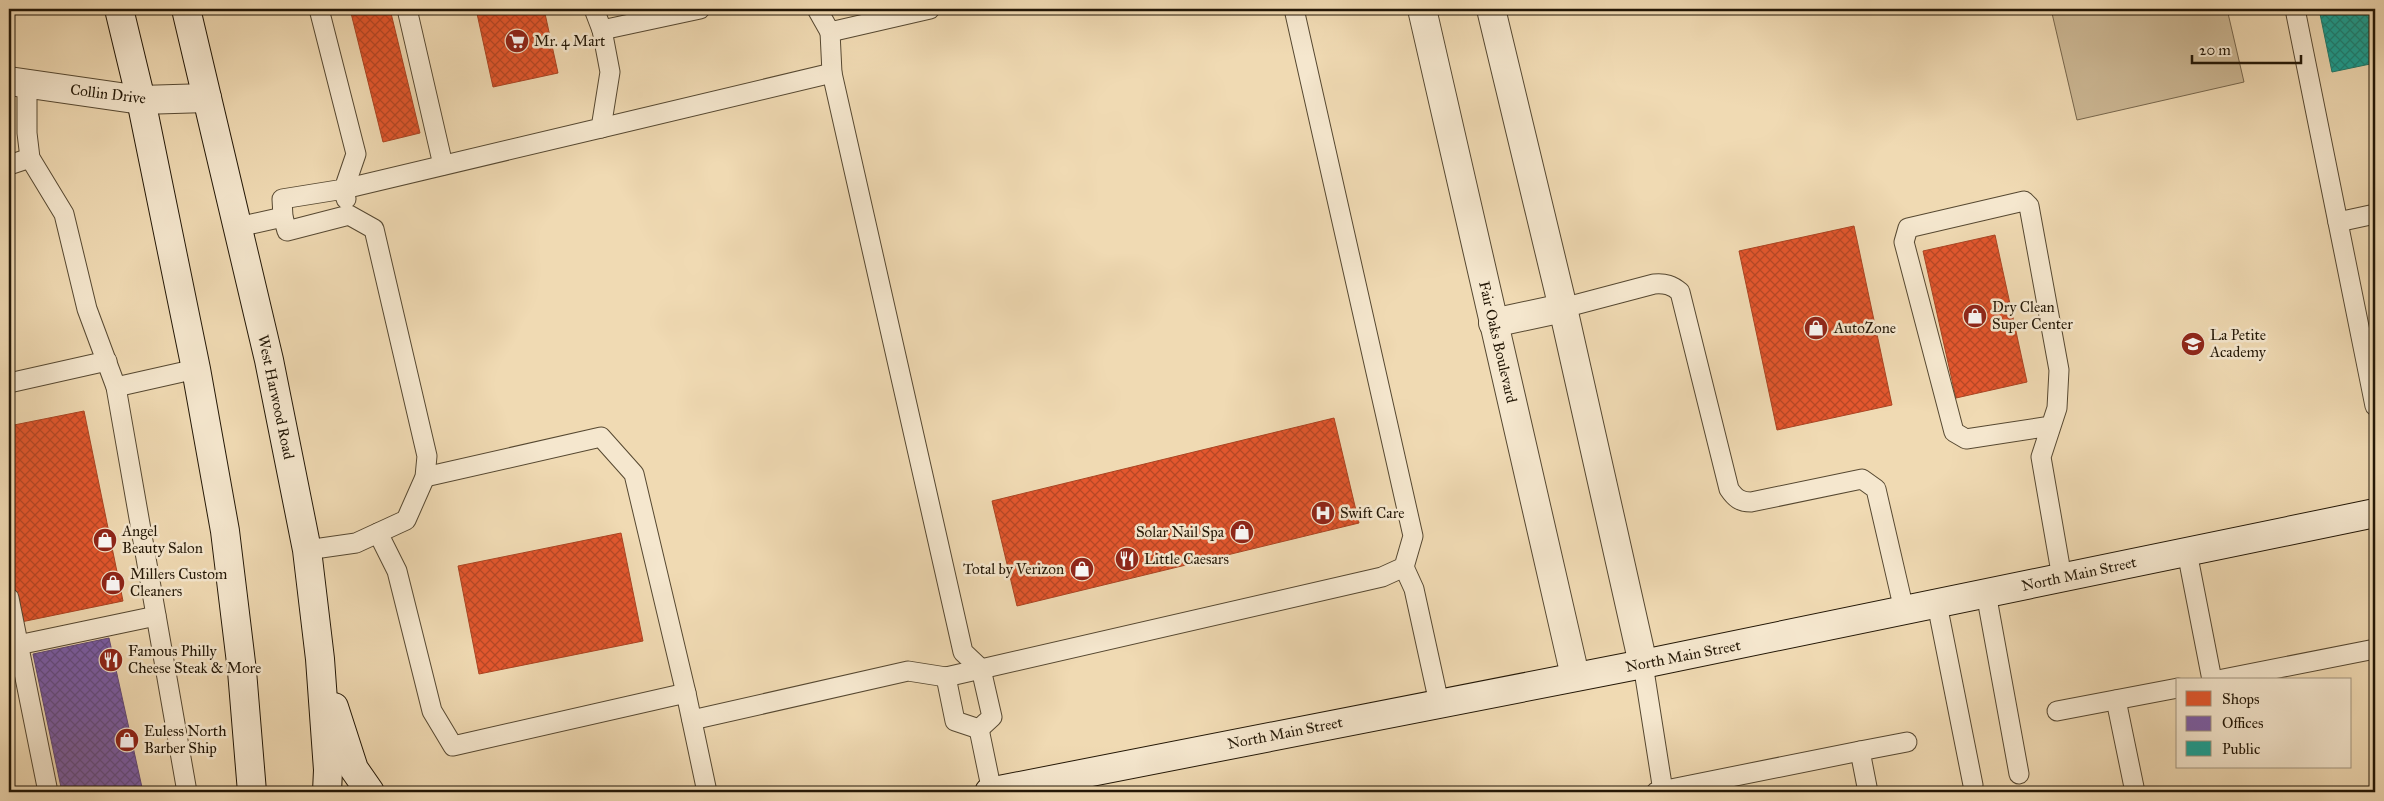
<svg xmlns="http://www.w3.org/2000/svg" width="2384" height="801" font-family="'IM FELL Great Primer',serif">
<defs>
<pattern id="shops-cross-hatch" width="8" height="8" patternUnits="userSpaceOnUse" patternTransform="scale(1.25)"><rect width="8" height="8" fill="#e4572e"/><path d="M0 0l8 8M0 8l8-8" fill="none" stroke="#b84725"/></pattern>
<pattern id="offices-cross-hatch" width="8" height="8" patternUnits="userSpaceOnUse" patternTransform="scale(1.25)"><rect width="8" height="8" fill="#7b5ea7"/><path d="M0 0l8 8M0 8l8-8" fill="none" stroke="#644d86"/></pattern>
<pattern id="public-cross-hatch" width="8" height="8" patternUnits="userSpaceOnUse" patternTransform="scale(1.25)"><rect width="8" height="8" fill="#17a398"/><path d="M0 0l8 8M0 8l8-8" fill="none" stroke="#14847a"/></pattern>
</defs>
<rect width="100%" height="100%" fill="#f0dab3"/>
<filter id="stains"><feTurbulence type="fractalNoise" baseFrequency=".004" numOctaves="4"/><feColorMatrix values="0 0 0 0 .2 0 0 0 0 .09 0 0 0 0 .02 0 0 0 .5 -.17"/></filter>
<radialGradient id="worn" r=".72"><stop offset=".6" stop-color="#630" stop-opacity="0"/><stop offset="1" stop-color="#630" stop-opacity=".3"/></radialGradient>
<polygon fill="#cdb996" stroke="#78684e" points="2051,9 2227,9 2244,82 2077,120"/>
<g fill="url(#shops-cross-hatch)" stroke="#a42">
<polygon points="350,9 390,9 420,133 383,142"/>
<polygon points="476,9 544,9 558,73 493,87"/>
<polygon points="1854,226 1892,405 1777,430 1739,251"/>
<polygon points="1995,235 2027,382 1956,398 1923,251"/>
<polygon points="84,411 123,601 21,622 9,563 9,426"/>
<polygon points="1334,418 1359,523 1017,606 992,501"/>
<polygon points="621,533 643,641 479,674 458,566"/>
</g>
<polygon fill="url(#offices-cross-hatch)" stroke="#614977" points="109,638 143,792 62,792 33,654"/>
<polygon fill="url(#public-cross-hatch)" stroke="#1b796c" points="2319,9 2375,9 2375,63 2332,72"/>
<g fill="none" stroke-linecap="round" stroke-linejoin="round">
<g stroke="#564831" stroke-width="21">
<g id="lane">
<polyline points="407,9 443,165"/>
<polyline points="594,9 602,30 700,9"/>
<polyline points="817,9 830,32 930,9"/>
<polyline points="2295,9 2375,406"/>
<polyline points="830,32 832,73"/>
<polyline points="27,83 27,133 30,158 64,214 87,309 116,387 187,792"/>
<polyline points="601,128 832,73 963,652 981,669 992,717 979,729"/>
<polyline points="9,165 30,158"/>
<polyline points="346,199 344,189 601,128 610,72 602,30"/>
<polyline points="2338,222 2375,214"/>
<polyline points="238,227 283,217"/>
<path d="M1563,308L1654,284C1665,283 1672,285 1680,292L1729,489C1735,498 1740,502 1751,502L1862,479L1876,489L1904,610"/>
<polyline points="9,383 107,361"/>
<polyline points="116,387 196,369"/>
<polyline points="2051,426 1966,439 1954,432 1904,242 1908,228 2024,201 2029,206 2059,370 2057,408 2041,457 2062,578"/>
<polyline points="425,477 601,437 634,474 686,693"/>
<polyline points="378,533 397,571 432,711 453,746 686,693 707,792"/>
<polyline points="307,550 356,543 406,520 425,477 427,456 374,229 349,215 287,231 283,217 282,199 344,189 356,154 319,9"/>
<polyline points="2187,552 2212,680"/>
<polyline points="1404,567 1414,589 1439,703"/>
<polyline points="1986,593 2019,774"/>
<polyline points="9,598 48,792"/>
<polyline points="1937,604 1973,785"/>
<polyline points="18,645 156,616"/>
<polyline points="1643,664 1663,791"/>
<polyline points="946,677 955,721 979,729"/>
<polyline points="2218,680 2375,649"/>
<polyline points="2116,700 2135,792"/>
<polyline points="2057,711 2178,688"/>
<polyline points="692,720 908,671 946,677 981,669 1382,577 1404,567 1413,536 1294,9"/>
<polyline points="979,729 992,792"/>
<polyline points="1860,751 1907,742"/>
<polyline points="1656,792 1860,751 1868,792"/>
</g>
</g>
<g stroke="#564831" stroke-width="30">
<g id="street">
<polyline points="1422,9 1575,676"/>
<polyline points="1491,9 1563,308 1643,664"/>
<polyline points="9,81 141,100 207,98"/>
<polyline points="1493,323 1563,308"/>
</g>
</g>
<g stroke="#231706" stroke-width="30">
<g id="secondary">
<polyline points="119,9 141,100 196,369 225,531 242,671 252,792"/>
<polyline points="186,9 269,360 307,550 320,659 328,770 327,792"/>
<polyline points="334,707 354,769 370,792"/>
<polyline points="989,792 1643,664 2375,513"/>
</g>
</g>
<use href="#lane" stroke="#f5e7ce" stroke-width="19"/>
<use href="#street" stroke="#f5e7ce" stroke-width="28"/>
<use href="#secondary" stroke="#f5e7ce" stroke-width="28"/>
</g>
<defs>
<g id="supermarket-disc" transform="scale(1.25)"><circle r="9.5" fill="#8f2418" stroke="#f5e7ce"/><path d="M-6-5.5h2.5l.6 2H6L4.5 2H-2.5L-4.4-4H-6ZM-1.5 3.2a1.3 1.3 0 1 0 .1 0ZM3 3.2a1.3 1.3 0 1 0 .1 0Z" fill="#fff"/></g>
<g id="shop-disc" transform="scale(1.25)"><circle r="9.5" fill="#8f2418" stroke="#f5e7ce"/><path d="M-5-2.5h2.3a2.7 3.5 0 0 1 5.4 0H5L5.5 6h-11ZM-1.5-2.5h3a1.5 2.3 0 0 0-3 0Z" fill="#fff"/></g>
<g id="school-disc" transform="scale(1.25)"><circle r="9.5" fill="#8f2418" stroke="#f5e7ce"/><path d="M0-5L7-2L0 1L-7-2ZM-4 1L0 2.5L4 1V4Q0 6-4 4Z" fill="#fff"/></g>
<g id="hospital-disc" transform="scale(1.25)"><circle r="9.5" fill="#8f2418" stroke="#f5e7ce"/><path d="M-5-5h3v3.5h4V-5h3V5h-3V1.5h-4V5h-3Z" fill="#fff"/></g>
<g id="restaurant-disc" transform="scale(1.25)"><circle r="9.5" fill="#8f2418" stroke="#f5e7ce"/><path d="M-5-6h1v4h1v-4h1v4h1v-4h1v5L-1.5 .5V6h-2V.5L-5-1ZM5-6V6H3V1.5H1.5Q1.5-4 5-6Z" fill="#fff"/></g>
</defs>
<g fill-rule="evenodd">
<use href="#supermarket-disc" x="517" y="41"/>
<use href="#shop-disc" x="1975" y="316"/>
<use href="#shop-disc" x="1816" y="328"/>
<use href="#school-disc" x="2193" y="344"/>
<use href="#hospital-disc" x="1323" y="513"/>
<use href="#shop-disc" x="1242" y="532"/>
<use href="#shop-disc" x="105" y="540"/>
<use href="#restaurant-disc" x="1127" y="559"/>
<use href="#shop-disc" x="1082" y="569"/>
<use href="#shop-disc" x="113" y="583"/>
<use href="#restaurant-disc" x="111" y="660"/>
<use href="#shop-disc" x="127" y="740"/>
</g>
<g text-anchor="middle" stroke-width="5" stroke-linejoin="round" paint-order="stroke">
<g font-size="15" fill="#231706" stroke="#f5e7ce" text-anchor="start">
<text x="534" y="46">Mr. 4 Mart</text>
<text x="1992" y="312">Dry Clean<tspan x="1992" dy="17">Super Center</tspan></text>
<text x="1834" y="333">AutoZone</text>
<text x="2210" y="340">La Petite<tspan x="2210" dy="17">Academy</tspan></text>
<text x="1340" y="518">Swift Care</text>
<text x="122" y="536">Angel<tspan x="122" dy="17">Beauty Salon</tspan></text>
<text x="1224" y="537" text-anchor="end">Solar Nail Spa</text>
<text x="1144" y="564">Little Caesars</text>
<text x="1064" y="574" text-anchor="end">Total by Verizon</text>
<text x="130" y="579">Millers Custom<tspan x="130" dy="17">Cleaners</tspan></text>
<text x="128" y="656">Famous Philly<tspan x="128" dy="17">Cheese Steak &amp; More</tspan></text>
<text x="144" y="736">Euless North<tspan x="144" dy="17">Barber Ship</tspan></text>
</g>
<g font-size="15" fill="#231706" stroke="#f5e7ce">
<text transform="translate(108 94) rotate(7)" y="5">Collin Drive</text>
<text transform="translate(1498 342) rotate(77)" y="5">Fair Oaks Boulevard</text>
<text transform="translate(276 397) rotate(78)" y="5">West Harwood Road</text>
<text transform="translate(2079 574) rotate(-12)" y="5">North Main Street</text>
<text transform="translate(1683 656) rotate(-11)" y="5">North Main Street</text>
<text transform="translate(1285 733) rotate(-11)" y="5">North Main Street</text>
</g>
</g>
<rect width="2384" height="801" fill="none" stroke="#f0dab3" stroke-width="30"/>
<rect x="10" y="10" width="2364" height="781" fill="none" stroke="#231706" stroke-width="2.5"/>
<rect x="15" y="15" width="2354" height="771" fill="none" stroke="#231706"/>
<rect x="2176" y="678" width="175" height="90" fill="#f5e7ce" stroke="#a1947e"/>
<rect x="2186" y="691" width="25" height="15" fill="#e4572e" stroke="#a1947e"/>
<text x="2222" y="704" font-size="15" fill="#231706">Shops</text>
<rect x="2186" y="716" width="25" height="15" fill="#7b5ea7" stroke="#a1947e"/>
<text x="2222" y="728" font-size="15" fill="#231706">Offices</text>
<rect x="2186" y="741" width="25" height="15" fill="#17a398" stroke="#a1947e"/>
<text x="2222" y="754" font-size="15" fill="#231706">Public</text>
<path d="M2192 55v8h109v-8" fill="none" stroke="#231706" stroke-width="2.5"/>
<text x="2199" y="55" font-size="15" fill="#231706" stroke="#f5e7ce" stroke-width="4" paint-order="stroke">20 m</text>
<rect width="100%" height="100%" filter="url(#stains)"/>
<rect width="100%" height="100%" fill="url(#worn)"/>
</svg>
